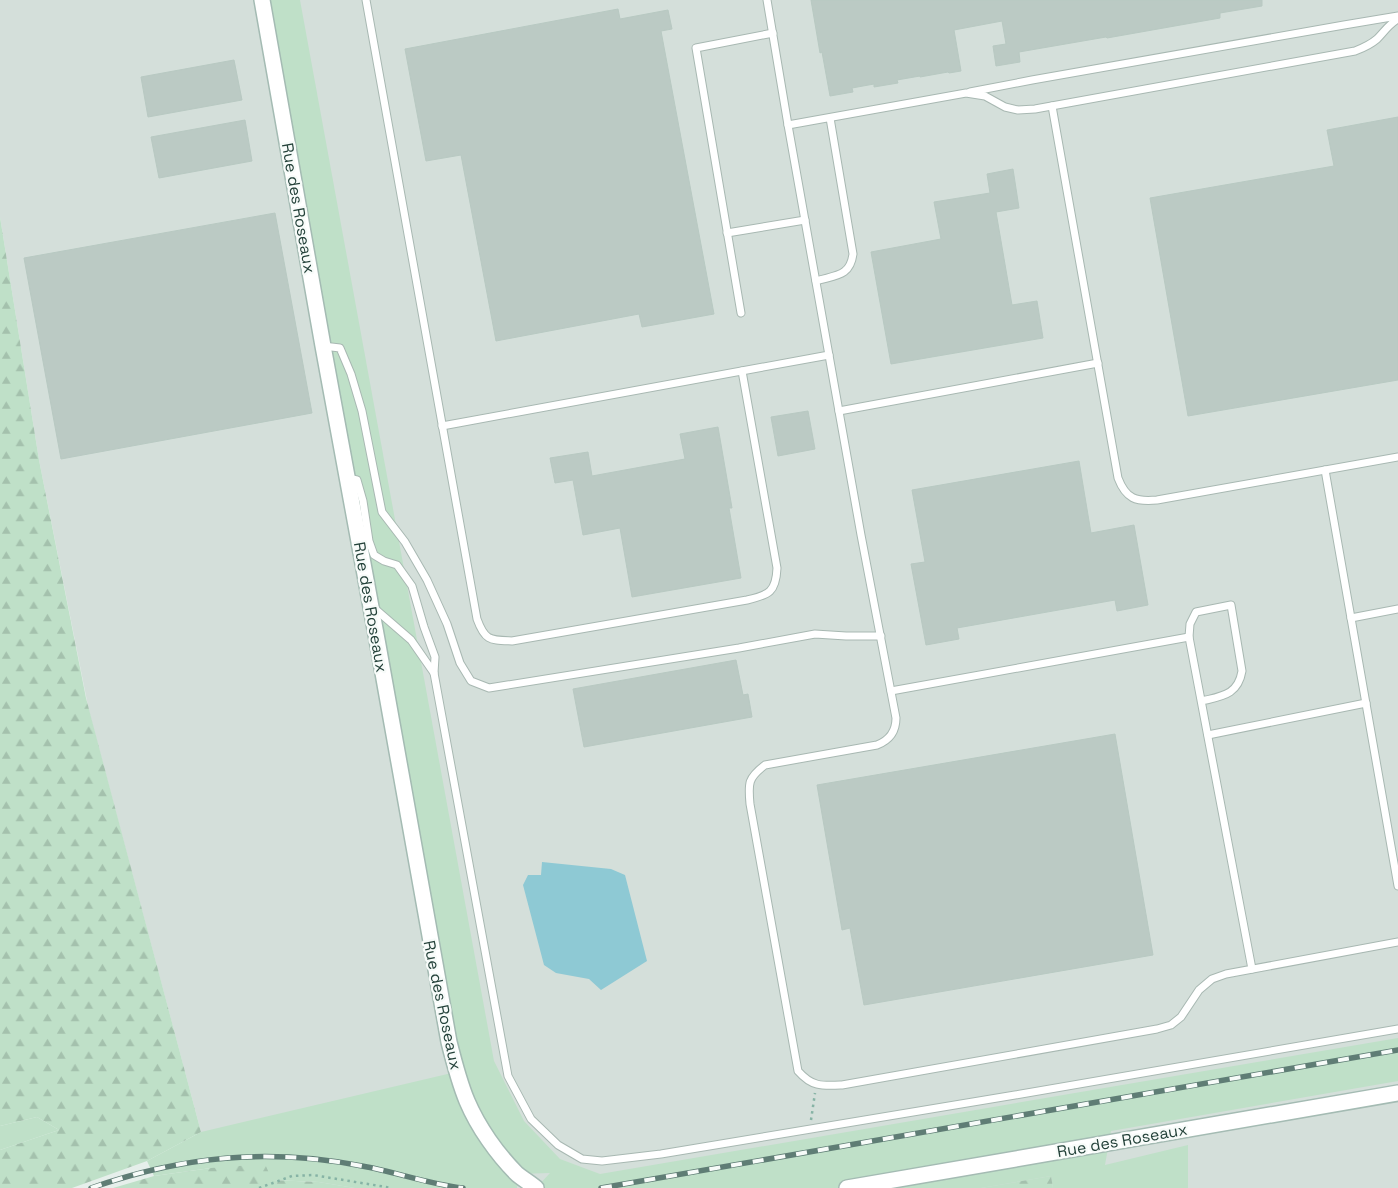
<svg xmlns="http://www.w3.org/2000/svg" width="1398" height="1188" font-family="'Space Grotesk',sans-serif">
<defs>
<pattern id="forest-firs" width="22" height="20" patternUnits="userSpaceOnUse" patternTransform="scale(1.25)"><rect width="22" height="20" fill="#bfe0c8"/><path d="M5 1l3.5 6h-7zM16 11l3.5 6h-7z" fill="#a4c1ad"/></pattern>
</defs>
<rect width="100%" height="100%" fill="#e6efeb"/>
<polygon fill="#d4dfda" points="0,0 1398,0 1398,1188 355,1188 319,1182 265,1164 211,1168 201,1132 89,711 39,460 0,217"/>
<g fill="#bfe0c8">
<polygon points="262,0 300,0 494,1061 524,1121 560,1159 600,1174 1398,1038 1398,1081 1111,1131 1105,1165 1188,1145 1188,1188 1053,1188 1051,1176 981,1188 536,1188 550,1173 518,1174 517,1188 355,1188 319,1182 272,1180 211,1168 154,1176 147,1161 201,1132 456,1072"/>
<polygon points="37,1117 59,1130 0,1150 0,1126"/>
</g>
<g fill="url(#forest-firs)">
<polygon points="0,217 39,460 86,698 201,1132 147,1161 72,1188 0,1188 0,1150 59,1130 37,1117 0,1126"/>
<polygon points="265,1164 272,1180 319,1182 355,1188 113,1188 154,1176 211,1168"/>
<polygon points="1051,1176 1053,1188 981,1188"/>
</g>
<polygon fill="#8ec9d4" points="542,862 611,869 625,875 647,961 601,990 589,979 556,973 544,965 523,885 528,875 541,875"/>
<g fill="#bbcac4" stroke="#b8c9c2">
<polygon points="811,0 1262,0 1262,6 1220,13 1220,18 1107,38 1106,37 1019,52 1020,62 996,66 993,46 1006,44 1002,21 954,30 961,71 949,73 948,72 920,77 920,76 897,80 898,83 874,87 874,84 852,88 853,92 830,96 822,52 820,53"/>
<polygon points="618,9 620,19 668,10 672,29 661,31 714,314 642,327 639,314 496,341 461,155 426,161 405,49"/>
<polygon points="234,60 242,100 148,117 141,77"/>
<polygon points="1398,117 1398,380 1188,416 1150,198 1334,166 1327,130"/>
<polygon points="245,120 252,161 159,178 151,137"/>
<polygon points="1013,169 1019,208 996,212 1012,305 1037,301 1043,338 891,364 871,252 941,239 934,202 990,193 987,174"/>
<polygon points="275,213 312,413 61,459 24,258"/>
<polygon points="808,411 815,449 778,456 771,417"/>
<polygon points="718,427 732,508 729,508 741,578 632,597 620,528 583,535 573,480 555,483 550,458 588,452 592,476 685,459 680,434"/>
<polygon points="1079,461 1091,533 1134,525 1148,605 1117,611 1115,600 957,628 959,639 926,645 911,564 925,562 912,490"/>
<polygon points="736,660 743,695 748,694 752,717 584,747 573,689"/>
<polygon points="1115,734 1153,955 864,1005 850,928 842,930 817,785"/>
</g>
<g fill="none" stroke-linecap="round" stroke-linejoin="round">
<g stroke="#a8b8b2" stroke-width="9">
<g id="lane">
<path d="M366,0L477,619C485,641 490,640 512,641L747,600C769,595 776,592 777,568L742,371"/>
<path d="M767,0L788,125L966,93L985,96L1005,107L1018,110L1035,109L1355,51C1363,48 1370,45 1377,39C1384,32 1389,24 1398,19"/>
<polyline points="970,92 1032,80 1344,25 1398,16"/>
<path d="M1052,106L1118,478C1126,499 1136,502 1157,500L1398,457"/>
<path d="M788,125L861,535L896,718C896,731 890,740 877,745L765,765C748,778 748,783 750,804L798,1071C812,1087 822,1086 842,1085L1157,1029L1171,1025L1181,1017L1199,990L1212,979L1226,974L1398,942"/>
<polyline points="727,233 805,220"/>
<path d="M816,281C835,275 850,277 853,254L830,118"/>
<polyline points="741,313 696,48 773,33"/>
<polyline points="323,346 340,348 351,374 362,411 382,512 405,542 427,580 447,624 460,663 471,681 489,688 739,648 815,634 846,636 881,636"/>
<polyline points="839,411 1098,363"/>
<polyline points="442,426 829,355"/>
<polyline points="1325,470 1398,886"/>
<polyline points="348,478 357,480 363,501 369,541 374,555 384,561 397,565 412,586 424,627 435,657 434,673"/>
<polyline points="374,608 411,640 434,673 508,1076 531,1119 558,1145 582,1159 602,1161 661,1154 1015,1095 1398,1029"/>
<polyline points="1351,618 1398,609"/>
<polyline points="891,691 1189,637"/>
<path d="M1202,701C1222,696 1238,695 1242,671L1231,605L1196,612L1190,624L1189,637L1252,969"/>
<polyline points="1208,735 1366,703"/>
</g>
</g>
<g stroke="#a4bbb3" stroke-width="18">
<g id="secondary">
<path d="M262,0L323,346L378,645L449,1042C454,1062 459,1082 467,1101C478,1127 497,1154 517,1174C523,1179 530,1183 536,1188"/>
<polyline points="847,1188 1398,1093"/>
</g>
</g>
<g stroke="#86b3a5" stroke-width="2.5" stroke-dasharray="2.5 4" stroke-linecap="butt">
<polyline points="811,1120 815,1093"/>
<polyline points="259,1188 292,1176 313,1175 392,1188"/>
</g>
<use href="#lane" stroke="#fff" stroke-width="7"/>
<use href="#secondary" stroke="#fff" stroke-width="15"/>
<g stroke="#5f7d75" stroke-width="5.5">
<g id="rail">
<path d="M91,1188C183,1156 267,1148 362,1166C396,1172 428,1184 463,1188"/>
<polyline points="601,1188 1398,1050"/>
</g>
</g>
<use href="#rail" stroke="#f7fbf9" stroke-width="4" stroke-dasharray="11" stroke-linecap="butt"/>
</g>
<g text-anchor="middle" stroke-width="4.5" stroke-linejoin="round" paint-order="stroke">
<g font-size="16" fill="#24423a" stroke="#f7fbf9">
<text transform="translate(299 208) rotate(80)" y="6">Rue des Roseaux</text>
<text transform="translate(371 607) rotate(80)" y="6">Rue des Roseaux</text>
<text transform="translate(443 1005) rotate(78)" y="6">Rue des Roseaux</text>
<text transform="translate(1122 1140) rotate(-10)" y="6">Rue des Roseaux</text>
</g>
</g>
</svg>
